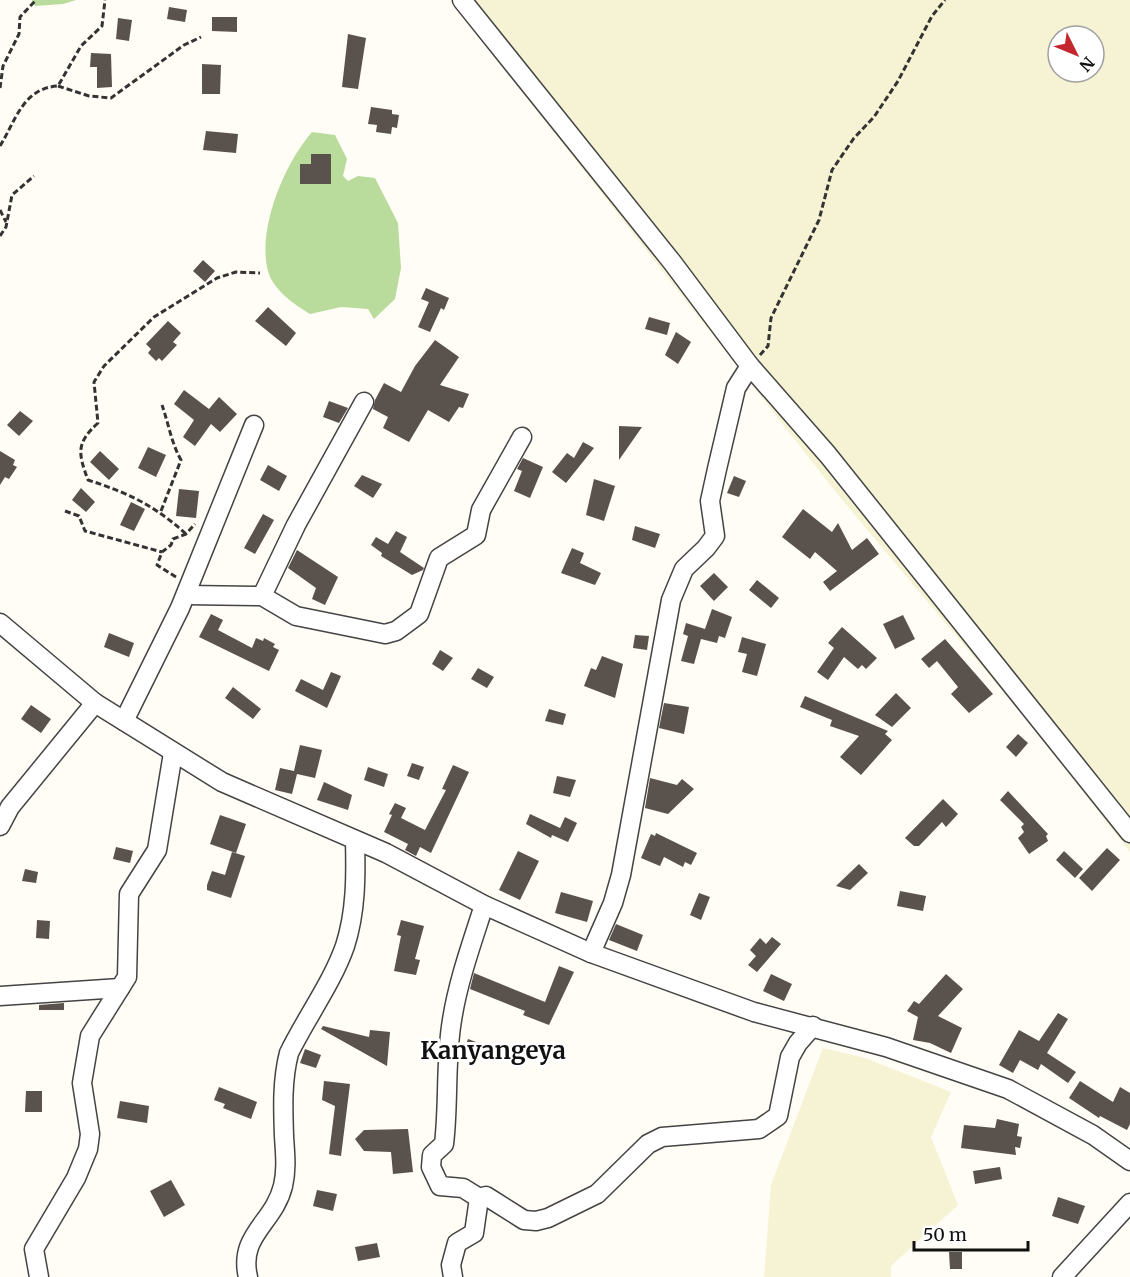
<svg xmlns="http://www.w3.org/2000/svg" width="1130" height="1277" font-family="Merriweather,serif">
<rect width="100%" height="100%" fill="#fffdf5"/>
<g fill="#f6f3d4" fill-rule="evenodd">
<path d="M450,0H1130V852L1025,718L839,496ZM1058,36H1094V72H1058Z"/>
<polygon points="823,1048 865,1058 951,1092 931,1137 958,1205 891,1266 891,1277 764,1277 771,1185"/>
</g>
<g fill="#b9dc9c">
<polygon points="32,0 76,0 63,4 35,6"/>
<path d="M312,132L335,135L347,159L343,176L348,181L358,176L375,178L398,223L401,268L395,299L374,319L368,309L341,307L310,314C295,305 273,290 268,271C257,229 284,164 312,132Z"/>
</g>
<g fill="#5a524d">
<polygon points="169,7 187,10 185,22 167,19"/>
<polygon points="212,17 237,17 237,32 212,31"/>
<polygon points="118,18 132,20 129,41 116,39"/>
<polygon points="348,34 366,38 358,89 342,87"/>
<polygon points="91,53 111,54 112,87 97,88 97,67 90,67"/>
<polygon points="202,64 221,65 220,94 202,94"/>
<polygon points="371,107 392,110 392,114 399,115 397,128 392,127 391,134 376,132 377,125 368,124"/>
<polygon points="206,131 238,134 236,153 203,150"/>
<polygon points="311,154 331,154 331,184 300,184 300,164 311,164"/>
<polygon points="203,260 215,271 205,282 193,271"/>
<polygon points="426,288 449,298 444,310 441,308 430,332 418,327 429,302 421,299"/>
<polygon points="268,307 296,333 286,346 255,321"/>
<polygon points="649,317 670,323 667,335 645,329"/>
<polygon points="168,321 181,333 173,342 177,345 162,361 159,358 156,361 148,353 151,349 146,344"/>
<polygon points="676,332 691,342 678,364 665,355"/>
<polygon points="435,340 459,357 440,385 469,394 463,408 459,407 449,422 428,410 409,442 383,428 388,417 373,409 375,400 384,383 401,392 415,366"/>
<polygon points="184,390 209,409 219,397 237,414 220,432 211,424 195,446 183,437 194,420 174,404"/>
<polygon points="329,401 348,408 339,423 323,417"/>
<polygon points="20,411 33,421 19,436 7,425"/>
<polygon points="619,426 642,427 619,460"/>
<polygon points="583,442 594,448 566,483 552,472 567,453 574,458"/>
<polygon points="148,447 166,455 156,477 138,468"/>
<polygon points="0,451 15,460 13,465 17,467 9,479 5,477 0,485"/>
<polygon points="100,451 119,469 109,480 90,462"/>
<polygon points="523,458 543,467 530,498 514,491 522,471 517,469"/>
<polygon points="268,465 287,476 279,491 260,480"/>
<polygon points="362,475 382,484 373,498 354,486"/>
<polygon points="734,476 746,481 739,497 727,493"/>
<polygon points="594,479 615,486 604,521 586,515"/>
<polygon points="81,488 95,502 86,512 72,500"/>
<polygon points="179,489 199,491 196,518 176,516"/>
<polygon points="131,502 145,509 134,531 120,525"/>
<polygon points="803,509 832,532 838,523 852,550 867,538 879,554 830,591 823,582 837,571 815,552 810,559 782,537"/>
<polygon points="263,514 274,520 255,554 244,548"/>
<polygon points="635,526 660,534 655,548 632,540"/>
<polygon points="396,531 407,537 400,552 424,568 423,570 412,575 381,556 382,553 371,545 376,537 388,544"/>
<polygon points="572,548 584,553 580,563 601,573 595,585 561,573"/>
<polygon points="297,550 338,577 325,605 312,599 316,588 288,568"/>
<polygon points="714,573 728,587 714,601 700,586"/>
<polygon points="757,580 779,598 771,608 749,590"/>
<polygon points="712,609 732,617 725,638 719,636 717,643 701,639 694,664 681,661 688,636 683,634 686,623 705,629"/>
<polygon points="211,614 223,620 218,630 252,648 256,638 263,641 264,638 275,644 273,647 279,650 269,671 199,637"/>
<polygon points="903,615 915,639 895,649 883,624"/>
<polygon points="842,627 877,658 866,669 862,665 858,669 844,657 828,680 817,672 834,648 828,643"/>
<polygon points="109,633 134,643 129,657 104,647"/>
<polygon points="635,635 649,636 647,650 633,648"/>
<polygon points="742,637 766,644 757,676 742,672 747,654 738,652"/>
<polygon points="945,639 993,694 969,713 951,694 958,687 937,661 929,668 921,659"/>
<polygon points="440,650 453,658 443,671 432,664"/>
<polygon points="602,656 623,664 615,698 584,686 591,668 596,670"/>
<polygon points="478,668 494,677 487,688 471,679"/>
<polygon points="331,672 341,676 327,708 295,691 301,679 323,690"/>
<polygon points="233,687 261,709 253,719 225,698"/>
<polygon points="896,693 911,708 892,727 875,715"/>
<polygon points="805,696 888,731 885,734 892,740 861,775 840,757 859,736 830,726 832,720 800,707"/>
<polygon points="664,703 689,707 684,734 659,728"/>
<polygon points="31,705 51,719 41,733 21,719"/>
<polygon points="549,709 566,714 563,725 545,721"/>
<polygon points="1018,734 1028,743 1016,757 1006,747"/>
<polygon points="300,745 322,750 315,778 297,774 292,794 275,790 280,768 294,771"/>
<polygon points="412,763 424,767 419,780 407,776"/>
<polygon points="453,765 469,772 431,853 420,847 416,856 405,850 408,844 384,832 392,815 389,814 395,803 406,808 401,818 425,830 446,790 442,789"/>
<polygon points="368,767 388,774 384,787 364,780"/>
<polygon points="557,776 576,780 570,797 553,793"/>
<polygon points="650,778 677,785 682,779 694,789 668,814 645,808"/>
<polygon points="324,782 352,795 348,810 317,800"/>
<polygon points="1008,791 1048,834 1046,836 1048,841 1029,854 1018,838 1024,832 1021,827 1024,824 1000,800"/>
<polygon points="943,799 958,814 946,827 942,822 919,846 914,846 905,838"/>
<polygon points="530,814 560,828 565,817 577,823 568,842 552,835 551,838 526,824"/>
<polygon points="220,815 246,824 236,853 210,844"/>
<polygon points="656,833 697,853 691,865 685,862 683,867 664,857 660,866 641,858 651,834 655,836"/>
<polygon points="116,847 133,851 130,863 113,859"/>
<polygon points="1107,848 1120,860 1092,891 1079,878"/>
<polygon points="518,851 539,861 520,900 499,890"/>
<polygon points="1064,851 1083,869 1075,878 1056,860"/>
<polygon points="232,852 245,856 231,898 207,890 207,885 212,871 225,875"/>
<polygon points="859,864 868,873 850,890 836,886"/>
<polygon points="25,869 38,872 36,883 22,881"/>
<polygon points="900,891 926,896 923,911 897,906"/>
<polygon points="561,892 593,901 587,922 555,913"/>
<polygon points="699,893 710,897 701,920 690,915"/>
<polygon points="37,920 50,921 49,939 36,938"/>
<polygon points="401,920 424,926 415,959 420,960 416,975 394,971 401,936 397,935"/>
<polygon points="616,924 643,935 637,951 609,940"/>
<polygon points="772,937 781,944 757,972 748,965 756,956 750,950 760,938 766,944"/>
<polygon points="559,966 574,972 549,1025 523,1015 525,1011 470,989 474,973 545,1002"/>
<polygon points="771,974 792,984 784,1001 763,991"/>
<polygon points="946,974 963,989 938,1016 962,1028 951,1053 930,1043 913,1040 918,1017 907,1011 914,1001 919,1004"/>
<polygon points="64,1003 64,1010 39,1010 39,1005"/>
<polygon points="1058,1013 1068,1019 1047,1053 1076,1072 1068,1083 1041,1064 1038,1070 1020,1060 1013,1073 999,1065 1019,1030 1039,1041"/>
<polygon points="323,1026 369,1037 370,1030 390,1032 387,1066 321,1029"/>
<polygon points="468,1039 484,1045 477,1061 462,1054"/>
<polygon points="305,1049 321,1055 316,1068 300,1063"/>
<polygon points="324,1081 350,1084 341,1156 329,1154 335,1106 322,1100"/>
<polygon points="1080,1081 1113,1102 1120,1087 1130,1093 1130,1124 1127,1130 1100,1116 1099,1118 1069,1098"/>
<polygon points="219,1087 257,1102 251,1119 223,1108 225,1104 214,1100"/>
<polygon points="26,1091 42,1091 42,1112 25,1112"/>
<polygon points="120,1101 149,1106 147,1123 117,1118"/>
<polygon points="997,1119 1019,1124 1017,1136 1022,1137 1020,1148 1015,1147 1016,1155 961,1148 964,1125 995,1128"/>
<polygon points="408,1129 413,1172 393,1174 391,1152 364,1151 355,1139 364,1130"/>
<polygon points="1000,1167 1002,1179 975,1184 973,1171"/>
<polygon points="171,1180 185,1205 164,1217 150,1191"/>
<polygon points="317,1190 337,1194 333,1211 313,1206"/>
<polygon points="1058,1197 1085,1206 1078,1224 1052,1216"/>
<polygon points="377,1243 380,1257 358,1261 355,1247"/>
<polygon points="949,1252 962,1252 962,1269 950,1269"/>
</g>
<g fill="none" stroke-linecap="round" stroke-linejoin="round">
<g stroke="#444" stroke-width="21">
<g id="minor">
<polyline points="462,0 672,262 750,366 828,455 1130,833"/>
<polyline points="186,595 262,596 296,616 385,634 396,631 419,614 439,558 476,535 481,510 522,437"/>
<polyline points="262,596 296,525 364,402"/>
<polyline points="0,623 95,703 222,782 386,853 484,905 591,953 754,1012 886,1047 1008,1089 1093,1135 1130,1161"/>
<polyline points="124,721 180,608 254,425"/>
<polyline points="0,826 10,807 95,703"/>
<polyline points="591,953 613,903 621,875 671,600 684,569 706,548 715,536 710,501 717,469 736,388 750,366"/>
<polyline points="0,996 120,988"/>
<path d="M479,1198L463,1188L440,1186L431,1167L432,1155L444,1144C449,1102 445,1061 452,1020C458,981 472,943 484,905"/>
<polyline points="39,1277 34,1249 76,1178 88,1149 90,1134 82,1083 90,1036 127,977 129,894 157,850 173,753"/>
<path d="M248,1277C238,1235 274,1223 283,1186C287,1169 285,1153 284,1136C283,1108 282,1080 289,1053C306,1018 332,983 345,946C356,912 356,876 355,840"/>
<polyline points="453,1277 451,1265 457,1243 474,1233 479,1198 486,1196 524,1220 536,1221 548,1218 597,1194 648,1144 662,1137 759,1129 778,1116 790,1057 798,1043 813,1026"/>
<polyline points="1062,1277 1130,1203"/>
</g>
</g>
<g stroke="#333" stroke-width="3" stroke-dasharray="6 3" stroke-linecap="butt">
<polyline points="58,86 89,96 111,98 184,45 201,37"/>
<polyline points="0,88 3,66 19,34 20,17 36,0"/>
<path d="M0,146C16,120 23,88 58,86L81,46L102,26L105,0"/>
<polyline points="0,210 6,222"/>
<polyline points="0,236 6,227 12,195 34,176"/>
<polyline points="760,355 768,346 771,318 819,220 832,170 854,138 874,117 898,81 932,16 945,0"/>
<polyline points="65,511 79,516 85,531 162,552"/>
<path d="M161,511L181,460C171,442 169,425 162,405"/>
<path d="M186,534C154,505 128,493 88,480C78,453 76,443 98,423L94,382L104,366L154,317L217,278L236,272L260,273"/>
<polyline points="176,577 157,565 162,552 171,545 173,539 186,534 195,524"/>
</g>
<use href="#minor" stroke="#fff" stroke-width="18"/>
</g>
<g text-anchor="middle" stroke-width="6" stroke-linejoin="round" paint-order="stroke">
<g font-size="24" font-weight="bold" fill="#111" stroke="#fff">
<text x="493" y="1059">Kanyangeya</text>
</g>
</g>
<g transform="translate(1076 54) rotate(133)"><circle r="28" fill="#ffffff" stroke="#a0a0a0" stroke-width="1.5"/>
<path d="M0-4.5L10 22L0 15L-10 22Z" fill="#c4262e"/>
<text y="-9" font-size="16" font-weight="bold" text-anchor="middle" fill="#111111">N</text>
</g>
<path d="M914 1241v9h114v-9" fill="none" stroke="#111111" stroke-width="3"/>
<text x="923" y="1241" font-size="18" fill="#111111" stroke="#ffffff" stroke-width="4.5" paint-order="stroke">50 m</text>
</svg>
